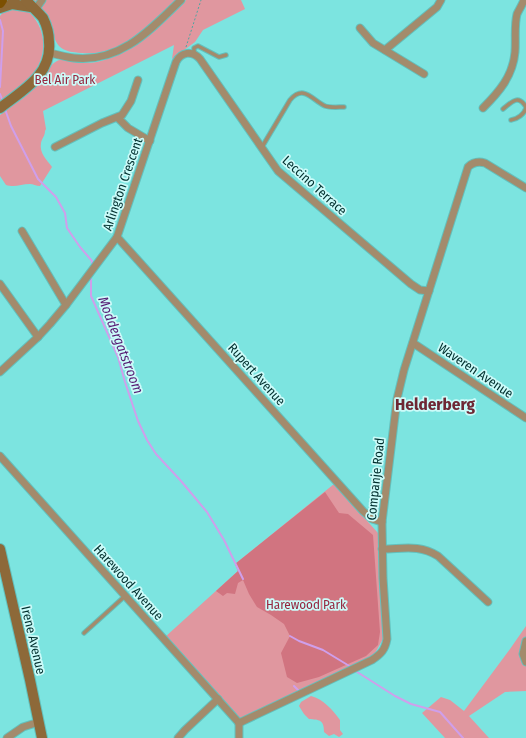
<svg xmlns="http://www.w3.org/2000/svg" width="526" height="738" font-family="'Fira Sans Condensed',sans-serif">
<rect width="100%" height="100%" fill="#7ce4e0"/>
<g fill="#e0979f">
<path d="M31,0H176C150,25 122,57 81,53C73,52 65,52 59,46C54,40 53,33 51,26C48,14 41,7 31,0Z"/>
<path d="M186,0H241L245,9L203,30L195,42L172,59L174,45L43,111L46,129L45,131C45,136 42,138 41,143C39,153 47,160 52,167L40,186C36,186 33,184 30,184C21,184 15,188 6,185L0,176V115C14,104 31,94 42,80C47,73 49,65 57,61C67,57 83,65 97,62C137,53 158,27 186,0Z"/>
<path d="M11,7C16,8 22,8 26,10C30,12 33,16 35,19C46,34 46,56 35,71C27,83 11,92 0,102V16L4,11Z"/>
<polygon points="334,484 378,533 384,637 374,655 243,718 239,718 165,637 238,571 235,564"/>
<polygon points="526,626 526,691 505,692 469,716 489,738 445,738 422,713 441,697 450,700 464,711 510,649"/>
<path d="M311,696C323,699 333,710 340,720V730L343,734L339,737L334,734L329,736L324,732C324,719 319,720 309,719L304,714L299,706L301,702Z"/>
</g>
<polygon fill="#d17480" points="325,492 339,513 348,514 373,535 380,632 378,645 366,656 319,677 297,683 287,677 281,653 290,636 284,624 271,615 257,607 249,594 243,580 238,583 235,594 227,593 223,596 216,591 238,571 235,564"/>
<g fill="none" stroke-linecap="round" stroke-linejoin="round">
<g stroke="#cf9feb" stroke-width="2">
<polyline points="0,20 3,31 0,87"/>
<polyline points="0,94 3,102"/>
<polyline points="5,109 11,126 38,179 56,197 65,213 67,228 80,247 92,261 92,266"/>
<polyline points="91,275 91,296 118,357 125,382 138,421 147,440 156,454 181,481 207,512 224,540 243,579"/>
<polyline points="290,636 299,641 323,650 351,667"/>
<polyline points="354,670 395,696 411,704 440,712 463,738"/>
<polyline points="294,686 300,692"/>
</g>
<g stroke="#63c0bc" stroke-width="5.5">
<g id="lane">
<polyline points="194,54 194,48 198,46 219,57 226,55"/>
<path d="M503,109C512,102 518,94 526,107"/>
<path d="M511,120C518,119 524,114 526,108"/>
<path d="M262,147L290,100C304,84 312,100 325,106C331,108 338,107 344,107"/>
<polyline points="84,633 125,596"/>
</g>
</g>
<g stroke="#63c0bc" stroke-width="9">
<g id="street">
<polyline points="35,10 42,0"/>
<polyline points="360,28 373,43 424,74"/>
<polyline points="385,50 437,7 441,0"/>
<path d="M50,53C58,55 66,57 74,58C121,63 151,29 181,0"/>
<path d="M483,108C499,92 513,76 515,52C516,40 514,26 517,14C519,10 522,5 524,0"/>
<polyline points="118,118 128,128 150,141"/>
<polyline points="55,147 102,123 122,115 131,101 138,80"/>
<polyline points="22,231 66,305"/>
<polyline points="117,237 363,511 372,519 382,522"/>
<polyline points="0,284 38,337"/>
<polyline points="413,343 526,418"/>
<path d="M0,372L38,337L50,324L66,305L117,237L176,62C181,52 192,50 200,59L278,171L411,284L420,290L429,291"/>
<polyline points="0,456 239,723"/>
<path d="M382,549C403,549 419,544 438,556L488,602"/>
<polyline points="526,641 523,654 526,662"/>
<path d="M239,723L372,660C381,654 385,650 387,639L383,578L382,522L397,399L404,370L468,167C473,162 478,161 485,163L526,188"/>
<polyline points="7,738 23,727 39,722"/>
<polyline points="178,738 185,730 218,699"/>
<polyline points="239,738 239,723"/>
</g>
</g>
<g stroke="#63c0bc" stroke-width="12">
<g id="secondary">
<polyline points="0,8 12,4 31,7"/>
<path d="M0,108C23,90 52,75 49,42C49,34 47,26 43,18C38,12 31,6 26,0"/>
<polyline points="0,549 30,680 42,738"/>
</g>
</g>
<g stroke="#63c0bc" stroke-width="12">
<polyline id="primary" points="0,3 2,0"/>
</g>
<polyline stroke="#50a4a1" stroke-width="1" stroke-dasharray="2 2" stroke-linecap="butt" points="186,47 201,0"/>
<use href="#lane" stroke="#a38b6c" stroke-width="3.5"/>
<use href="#street" stroke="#a38b6c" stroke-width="7"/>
<use href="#secondary" stroke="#8d6939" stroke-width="10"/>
<use href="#primary" stroke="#7c5002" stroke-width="10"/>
</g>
<g text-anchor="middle" stroke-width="3.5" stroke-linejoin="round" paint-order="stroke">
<g font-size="13" fill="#96273f" stroke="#ccfbf9">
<text x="65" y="84">Bel Air Park</text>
<text x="306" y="609">Harewood Park</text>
</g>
<g font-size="13" fill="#002f2e" stroke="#ccfbf9">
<text transform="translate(122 184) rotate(-71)" y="5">Arlington Crescent</text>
<text transform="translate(315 185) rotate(42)" y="5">Leccino Terrace</text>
<text transform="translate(476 370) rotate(34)" y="5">Waveren Avenue</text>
<text transform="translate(257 374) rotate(48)" y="5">Rupert Avenue</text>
<text transform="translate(375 479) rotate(-84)" y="5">Companje Road</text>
<text transform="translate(129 582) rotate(48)" y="5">Harewood Avenue</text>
<text transform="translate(34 640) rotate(77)" y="5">Irene Avenue</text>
</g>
<g font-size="14" font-style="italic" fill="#561a72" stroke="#ccfbf9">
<text transform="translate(121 345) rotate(69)" y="5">Moddergatstroom</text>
</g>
<g font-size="17" font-weight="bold" fill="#6e2734" stroke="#ccfbf9">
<text x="435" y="410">Helderberg</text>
</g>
</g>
</svg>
